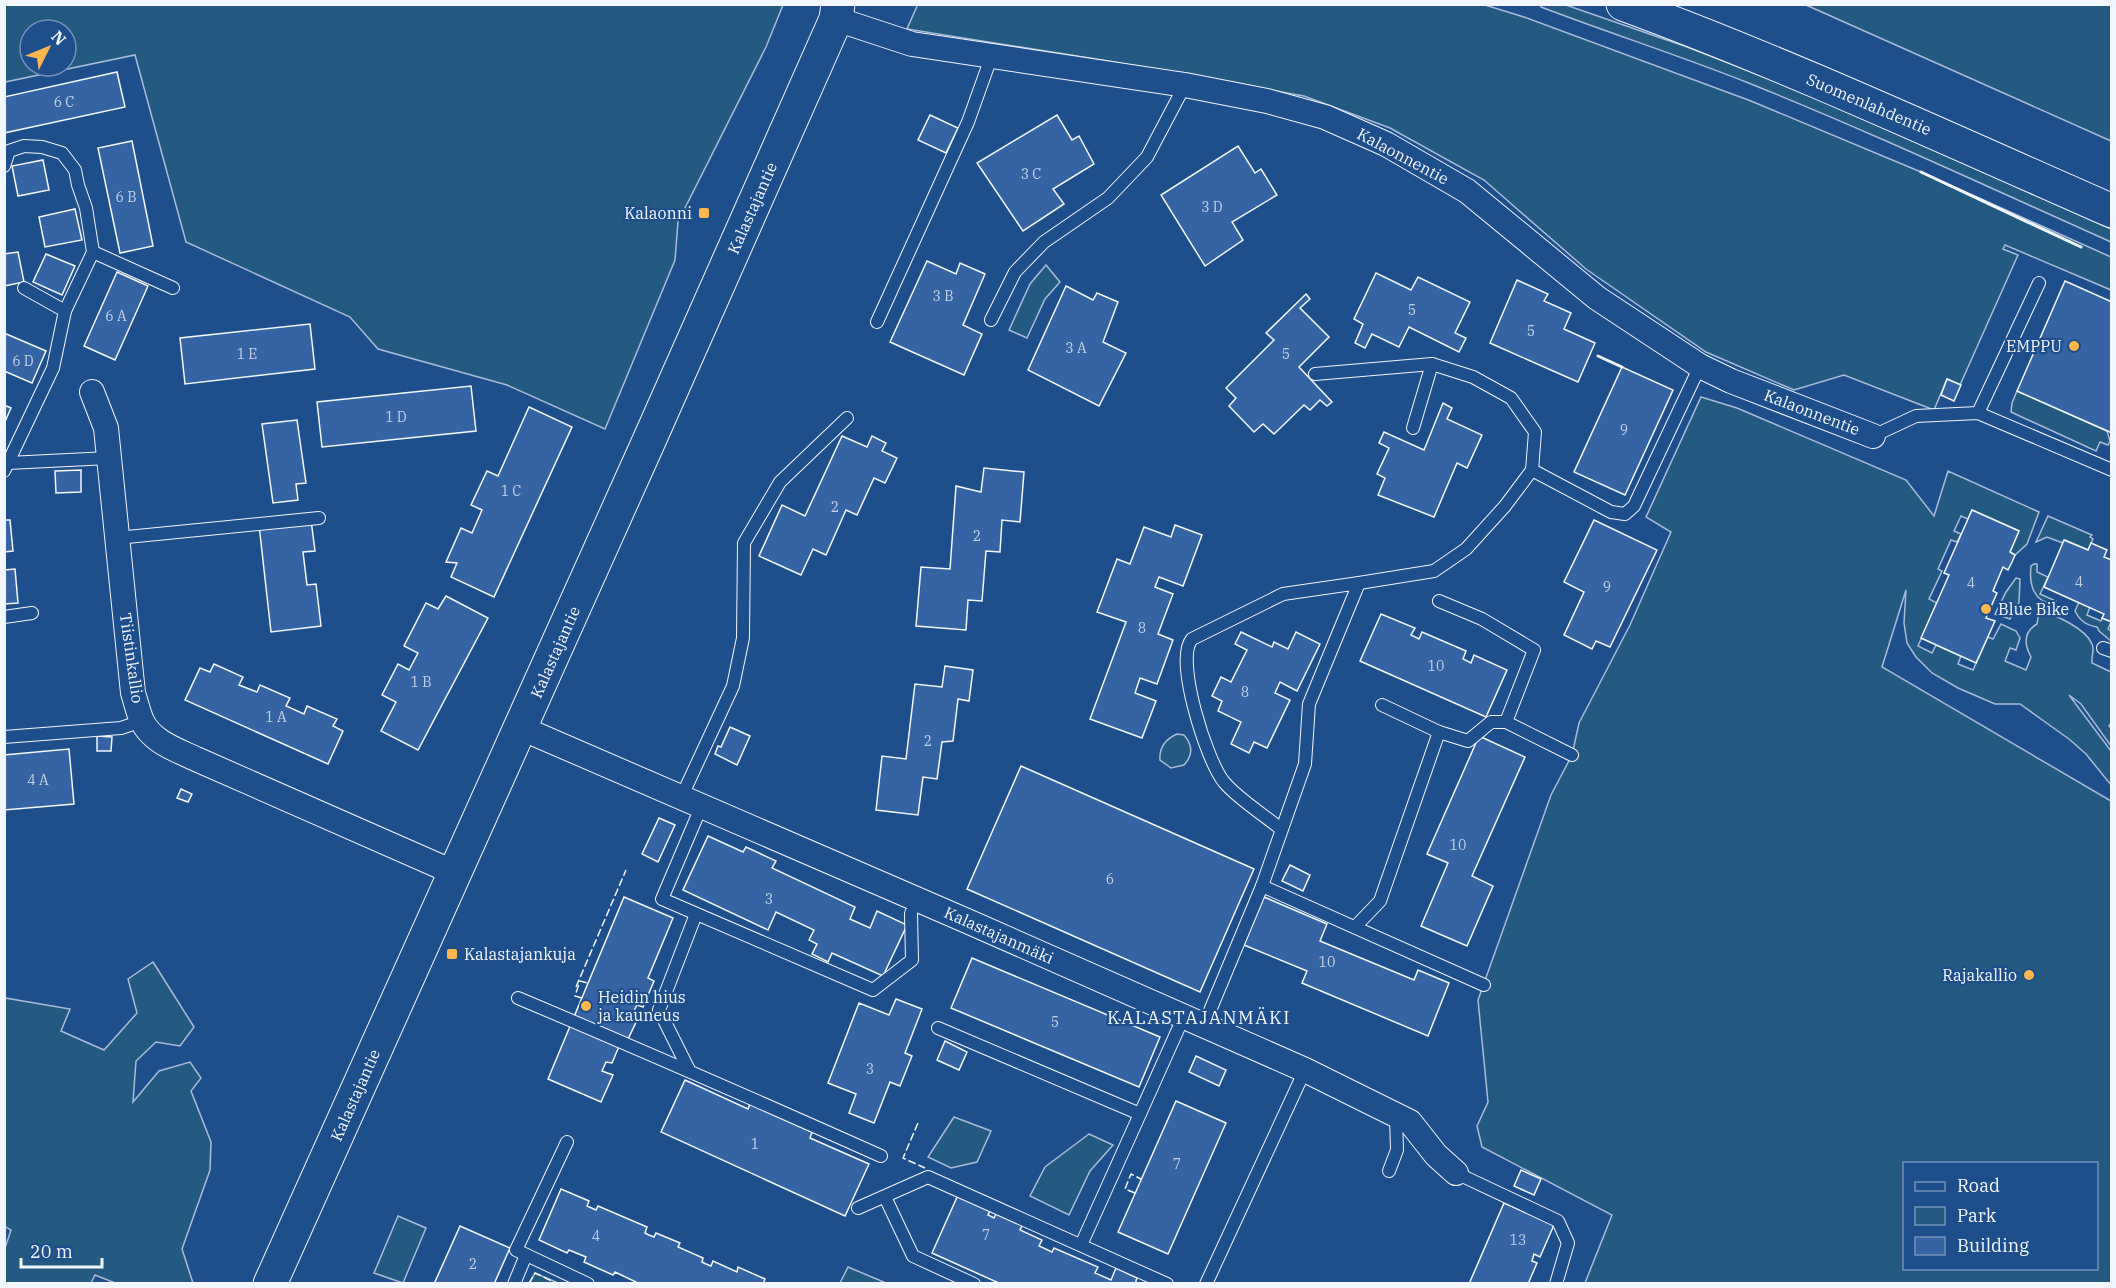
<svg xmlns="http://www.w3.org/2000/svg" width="2116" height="1288" font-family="'IBM Plex Serif',serif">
<rect width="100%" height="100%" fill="#1f4e8c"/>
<g fill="#245a82" stroke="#a8bbd7" stroke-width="1.5" fill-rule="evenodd">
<polygon points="918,4 1485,5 1524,17 1751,101 1921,172 2111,257 2111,290 2005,245 2003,249 2018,255 1960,385 1947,379 1934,410 1844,375 1794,390 1706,352 1586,269 1484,180 1390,128 1304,96 1108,61 907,29"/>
<path d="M4,5L5,4L783,5L766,47L678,222L675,260L605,429L507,385L378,349L350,317L186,242L135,55L5,82ZM30,30H66V66H30Z"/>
<path d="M1540,5H1566L1687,47L1793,88L2111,229V242C1990,188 1869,131 1746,82C1678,55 1609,33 1541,7Z"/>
<polygon points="1806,5 2111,5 2111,141"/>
<polygon points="1046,265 1060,282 1045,299 1027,338 1009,330 1030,284"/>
<polygon points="2017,391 2107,431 2110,441 2108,445 2100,442 2096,451 2011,412 2012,403"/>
<path d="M1701,397L1737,408L1906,480L1934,516L1948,471L2039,512L2027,544L2015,555L2010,552L2019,531L1972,510L1968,519L1961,516L1954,531L1961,534L1957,542L1951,540L1938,569L1942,571L1929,599L1937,603L1918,646L1932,653L1936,645L1961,656L1958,664L1973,670L1988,637L1993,639L2001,624L2016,631L2020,638L2016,650L2010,648L2005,661L2026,670L2031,657C2024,644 2023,632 2037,624L2039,612C2054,613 2086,629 2092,644C2095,650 2091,656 2092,663L2111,672L2112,722L2109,726L2111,728V746L2081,704L2069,695L2111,751V785L2086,754L2069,739L2020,704H1995L1958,688L1932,673L1916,657L1907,643L1904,623L1906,590L1882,667L2111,801V1283H1585L1612,1215L1482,1147L1477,1126L1488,1102L1478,1000L1551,795L1572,755L1579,723L1630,625L1671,532L1646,517ZM1904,1164H2096V1268H1904Z"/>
<polygon points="2048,516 2092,535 2090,537 2093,539 2088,550 2065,540 2063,543 2047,537 2036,542"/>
<path d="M2034,564H2037V572L2048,577L2040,594L2056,601L2054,604C2033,602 2029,584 2031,566Z"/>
<polygon points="2016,578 2020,579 2019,602 2010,619 1995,614 2006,592"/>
<path d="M2079,602L2090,607L2087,615L2101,621L2102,618L2111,622L2108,629L2111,631V641L2099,631L2097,627C2086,625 2080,621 2075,611Z"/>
<path d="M1177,734L1184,735C1193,745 1193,755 1184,765L1171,768L1160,760C1159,748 1166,739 1177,734Z"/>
<polygon points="153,962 194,1027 180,1046 156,1042 136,1061 133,1102 159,1071 190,1062 201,1078 191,1091 211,1142 210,1170 182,1249 193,1283 115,1283 95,1275 91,1283 5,1283 5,1248 11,1230 4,1226 5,998 70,1009 61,1031 104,1050 137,1013 128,979"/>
<polygon points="954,1117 991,1131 977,1162 951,1168 928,1157"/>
<polygon points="1089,1134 1113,1145 1090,1171 1069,1215 1030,1196 1045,1167"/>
<polygon points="398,1216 426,1228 403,1283 374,1273"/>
<polygon points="848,1267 886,1283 840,1283"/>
<polygon points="535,1273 558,1283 529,1283"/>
</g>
<g fill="#3563a3" stroke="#f2f6ff" stroke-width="1.5">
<polygon points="117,72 125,107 4,133 4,97"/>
<polygon points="930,115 958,128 946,153 918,140"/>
<polygon points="1057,115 1072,140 1079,136 1094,164 1053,189 1064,204 1023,231 977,163"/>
<polygon points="132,141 153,246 120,253 98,148"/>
<polygon points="1238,146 1255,173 1261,169 1277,195 1232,222 1243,240 1205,266 1161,195"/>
<polygon points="43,160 49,190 18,196 12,166"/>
<polygon points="75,209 82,240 45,247 39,217"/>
<polygon points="18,252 24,282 4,286 4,254"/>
<polygon points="46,254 75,266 62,295 33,282"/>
<polygon points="927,261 956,274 960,263 985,274 963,325 982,334 964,375 890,342"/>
<polygon points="117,272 148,286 115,360 84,346"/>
<polygon points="1376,273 1411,290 1418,277 1470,302 1455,333 1466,338 1459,352 1409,327 1399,347 1372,334 1365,348 1355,343 1363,324 1354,319"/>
<polygon points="1517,280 1548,294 1544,301 1571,313 1564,329 1595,343 1578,382 1490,343"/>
<polygon points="2065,281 2112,302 2112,433 2017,391"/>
<polygon points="1066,286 1093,300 1097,293 1118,302 1103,342 1126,353 1099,406 1028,370"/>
<polygon points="1306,294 1310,299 1300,308 1329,337 1299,367 1332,402 1327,406 1320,400 1310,410 1304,405 1274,434 1263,424 1254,432 1229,406 1236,398 1226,388 1274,340 1266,333"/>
<polygon points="310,324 315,369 185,384 180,338"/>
<polygon points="4,333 46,351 32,383 4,371"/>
<polygon points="1622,367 1673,390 1625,495 1574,472"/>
<polygon points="1947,379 1961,385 1954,401 1941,395"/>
<polygon points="471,386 476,431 322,447 317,402"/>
<polygon points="1443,403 1452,408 1447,419 1482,435 1467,468 1457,463 1434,517 1378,495 1385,478 1377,474 1389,448 1379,443 1384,432 1424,450"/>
<polygon points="4,405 11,408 4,424"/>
<polygon points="529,407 572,427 494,597 451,577 457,563 446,562 461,528 472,533 482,510 471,505 487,471 498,476"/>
<polygon points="297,420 306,483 296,484 298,500 273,503 262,424"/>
<polygon points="842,436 867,447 872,436 886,443 882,451 897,458 885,483 874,478 857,515 846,510 826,555 813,549 801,575 759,556 782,505 805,516"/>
<polygon points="984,468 1024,472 1020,522 1002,520 1000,552 986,551 982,601 968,600 966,630 916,626 921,567 950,569 956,486 981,492"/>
<polygon points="81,470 81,492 56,493 55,471"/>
<polygon points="1972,510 2019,531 2010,552 2015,555 2012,562 2008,570 2003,567 1993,591 1997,593 1986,618 1995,621 1976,663 1921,638 1949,575 1944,573"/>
<polygon points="4,520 10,520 13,551 4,552"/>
<polygon points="311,520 315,551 303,552 307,585 316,584 321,626 271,632 259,525"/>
<polygon points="1594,520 1657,550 1610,647 1596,641 1592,649 1564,635 1584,592 1564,582"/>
<polygon points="1175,525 1202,535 1183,586 1159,577 1155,587 1173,594 1158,634 1173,640 1157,684 1140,678 1135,693 1156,701 1142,738 1090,719 1126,622 1097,612 1117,559 1130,564 1144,527 1171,537"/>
<polygon points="2064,540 2088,550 2091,543 2107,550 2104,557 2112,560 2112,622 2102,618 2104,614 2044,587"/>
<polygon points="15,569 18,603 4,604 4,570"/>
<polygon points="446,596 488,618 418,750 381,731 396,702 382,695 398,664 409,670 418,653 404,646 426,603 438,609"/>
<polygon points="1381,614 1415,628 1411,635 1419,639 1422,632 1466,651 1463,659 1471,663 1474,655 1507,670 1486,717 1360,661"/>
<polygon points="1241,632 1272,647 1274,642 1288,649 1296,632 1320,644 1297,691 1280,682 1275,693 1290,700 1267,748 1254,742 1249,753 1231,744 1241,722 1218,711 1222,701 1212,696 1221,677 1231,682 1247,650 1235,644"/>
<polygon points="214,664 243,677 239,685 257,692 260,685 290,698 286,706 304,714 307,706 337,719 333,726 343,731 328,764 185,700 200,668 210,672"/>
<polygon points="945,666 973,670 969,701 958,699 953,741 942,742 937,779 923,777 918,815 876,810 882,756 906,759 915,684 942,687"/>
<polygon points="730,727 750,736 737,765 715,754 718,746 721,747"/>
<polygon points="97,736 112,737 111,751 97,751"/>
<polygon points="1479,736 1525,757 1472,876 1493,886 1467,946 1421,926 1448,863 1427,854"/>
<polygon points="69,749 74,804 4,810 4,755"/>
<polygon points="1021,766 1254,869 1200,992 967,889"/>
<polygon points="181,789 192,794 188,802 177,798"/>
<polygon points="659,818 675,825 658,862 642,854"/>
<polygon points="708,836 743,852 746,847 776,861 772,868 855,907 850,919 870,928 877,911 907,925 883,976 832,953 828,962 812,954 817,944 809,940 814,930 776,912 768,930 683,890"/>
<polygon points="1290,865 1310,875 1303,891 1282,881"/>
<polygon points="624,897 673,918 648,978 654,981 643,1007 637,1005 634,1011 640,1014 628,1039 623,1037 612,1063 606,1062 602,1071 613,1075 601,1102 548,1079"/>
<polygon points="1264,897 1327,924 1320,941 1414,980 1418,970 1449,983 1428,1036 1302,983 1307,971 1244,945"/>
<polygon points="972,958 1160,1037 1139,1087 951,1008"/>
<polygon points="896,999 922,1009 905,1053 912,1056 900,1086 890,1082 874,1123 849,1113 856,1094 828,1083 859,1003 889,1015"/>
<polygon points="945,1041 967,1052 959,1070 937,1060"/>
<polygon points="1196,1056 1226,1070 1219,1086 1189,1072"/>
<polygon points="685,1080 748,1109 750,1104 812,1132 810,1138 869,1164 845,1216 661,1132"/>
<polygon points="1176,1101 1226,1123 1168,1254 1118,1232"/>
<polygon points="1521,1170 1541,1179 1534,1195 1514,1186"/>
<polygon points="561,1189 589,1201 587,1206 596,1210 598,1206 647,1227 645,1233 649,1235 654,1237 656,1233 680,1243 678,1247 703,1258 702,1262 706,1264 711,1266 713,1261 737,1272 738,1267 765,1279 763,1284 640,1284 615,1272 613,1275 584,1262 586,1257 569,1250 567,1253 539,1240"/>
<polygon points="958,1195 991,1209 988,1215 994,1218 997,1212 1023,1224 1020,1230 1042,1240 1039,1246 1052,1252 1054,1248 1098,1267 1095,1273 1111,1280 1116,1268 1137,1278 1135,1284 1001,1284 932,1253"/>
<polygon points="1504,1203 1554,1225 1540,1257 1534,1254 1532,1261 1537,1263 1528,1284 1469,1284"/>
<polygon points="460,1226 510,1248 494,1284 434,1284"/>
</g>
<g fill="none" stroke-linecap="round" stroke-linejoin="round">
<g stroke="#f2f6ff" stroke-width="14">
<g id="service">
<polyline points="4,166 9,151 24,146 42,147 62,153 75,170 78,185 86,208 93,252 65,311 53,368 4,471"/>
<polyline points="93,252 173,288"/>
<polyline points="24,288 65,311"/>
<polyline points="991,320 1015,272 1044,242 1108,198 1147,157 1185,85"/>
<polyline points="877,322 968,122 992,55"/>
<polyline points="1315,374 1432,364 1473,377 1511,398 1535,432 1532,470 1505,506 1466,549 1434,571 1359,583"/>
<polyline points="1978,413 2039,283"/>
<polyline points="1413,428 1432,364"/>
<polyline points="1873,436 1916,416 1978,413 2112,470"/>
<polyline points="8,463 109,458"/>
<polyline points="1532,470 1611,512 1625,514 1634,506 1700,366"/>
<polyline points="117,538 319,518"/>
<polyline points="1439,601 1482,619 1534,650 1506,722 1572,755"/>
<polyline points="4,617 32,613"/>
<polyline points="2103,648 2112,651"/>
<polyline points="1382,705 1439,732 1468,741 1491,722 1506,722"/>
<polyline points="4,737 121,728 142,721"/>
<polyline points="681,798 733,686 743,638 744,543 780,482 847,418"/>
<polyline points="696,819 662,899 873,990 912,960 911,913"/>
<path d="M1281,829C1264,815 1237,798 1224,782C1207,762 1174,659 1192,639L1283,594L1359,583L1309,704L1305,764L1262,886L1484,985"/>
<polyline points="1355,927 1380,901 1439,732"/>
<path d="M518,998C639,1049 760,1102 881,1156"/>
<polyline points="1204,1025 1262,886"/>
<polyline points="938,1028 1140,1114 1184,1016"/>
<polyline points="689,1070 659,1010 696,914"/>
<polyline points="567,1142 516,1250 588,1284"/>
<polyline points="1389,1171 1397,1150 1396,1115"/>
<polyline points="1456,1173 1558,1221 1568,1243 1556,1284"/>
<polyline points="885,1197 913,1256 974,1284"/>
<polyline points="858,1208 928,1177 1167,1284"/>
<polyline points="1081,1245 1140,1114"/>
<polyline points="514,1284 526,1255"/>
<polyline points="1206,1284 1305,1070"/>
</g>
</g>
<g stroke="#f2f6ff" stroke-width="26">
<g id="minor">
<polyline points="836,19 912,44 1185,85 1267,101 1325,117 1386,144 1467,191 1597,298 1700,366 1731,381 1873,436"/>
<path d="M92,392L106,428L133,693C136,702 138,712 142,721C152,742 177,750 196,759L455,873"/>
<polyline points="521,728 967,921 1305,1070 1410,1122 1436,1155 1456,1173"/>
</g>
</g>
<g stroke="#f2f6ff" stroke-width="35">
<g id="secondary">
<path d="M1623,4C1789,65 1950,140 2112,211"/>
<polyline points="270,1284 648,443 836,19 838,4"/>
</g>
</g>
<use href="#service" stroke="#1f4e8c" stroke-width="12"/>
<use href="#minor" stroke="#1f4e8c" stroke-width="24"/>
<use href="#secondary" stroke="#1f4e8c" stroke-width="33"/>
<g stroke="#f2f6ff" stroke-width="1.5" stroke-dasharray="8 3" stroke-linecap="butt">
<polyline points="576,987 626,870"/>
<polyline points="582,998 575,996 580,981 588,983"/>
<polyline points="918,1123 903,1158 925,1168"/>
<polyline points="1135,1193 1125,1189 1131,1174 1141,1179"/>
<polyline points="529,1284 535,1273 558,1284"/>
</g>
<g stroke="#f2f6ff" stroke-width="3">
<polyline points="1921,172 2081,247"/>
<polyline points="1598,356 1622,367"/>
</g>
</g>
<g fill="#ffb74d" stroke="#1f4e8c" stroke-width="2">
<rect x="698" y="207" width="12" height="12" rx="3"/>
<circle cx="2074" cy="346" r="6"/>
<circle cx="1986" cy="609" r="6"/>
<rect x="446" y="948" width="12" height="12" rx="3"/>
<circle cx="2029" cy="975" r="6"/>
<circle cx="586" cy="1006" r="6"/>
</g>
<g text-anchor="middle" stroke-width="4.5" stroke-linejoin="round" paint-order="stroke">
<g font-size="14" fill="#c3d1e8">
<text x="64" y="107">6 C</text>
<text x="1031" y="179">3 C</text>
<text x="126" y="202">6 B</text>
<text x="1212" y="212">3 D</text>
<text x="943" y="301">3 B</text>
<text x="1412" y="315">5</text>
<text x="116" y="321">6 A</text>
<text x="1531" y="336">5</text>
<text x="1076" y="353">3 A</text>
<text x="247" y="359">1 E</text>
<text x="1286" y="359">5</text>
<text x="23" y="366">6 D</text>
<text x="396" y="422">1 D</text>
<text x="1624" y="435">9</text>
<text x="511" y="496">1 C</text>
<text x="835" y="512">2</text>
<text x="977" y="541">2</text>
<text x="2079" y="587">4</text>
<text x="1971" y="588">4</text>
<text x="1607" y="592">9</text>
<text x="1142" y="633">8</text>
<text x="1436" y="671">10</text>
<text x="421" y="687">1 B</text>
<text x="1245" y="697">8</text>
<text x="276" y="722">1 A</text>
<text x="928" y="746">2</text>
<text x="38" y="785">4 A</text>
<text x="1458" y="850">10</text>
<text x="1110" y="884">6</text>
<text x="769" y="904">3</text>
<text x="1327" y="967">10</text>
<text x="1055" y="1027">5</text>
<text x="870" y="1074">3</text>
<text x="755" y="1149">1</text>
<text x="1177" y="1169">7</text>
<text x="986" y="1240">7</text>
<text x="596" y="1241">4</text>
<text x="1518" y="1245">13</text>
<text x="473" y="1269">2</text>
</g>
<g font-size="16" fill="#f2f6ff" stroke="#1f4e8c">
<text transform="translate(1869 104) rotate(23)" y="6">Suomenlahdentie</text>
<text transform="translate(1403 156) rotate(28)" y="6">Kalaonnentie</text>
<text transform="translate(752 208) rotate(-66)" y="6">Kalastajantie</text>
<text transform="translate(1812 412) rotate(21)" y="6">Kalaonnentie</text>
<text transform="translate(555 652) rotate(-66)" y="6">Kalastajantie</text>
<text transform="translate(132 658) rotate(82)" y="6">Tiistinkallio</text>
<text transform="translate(999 935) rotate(24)" y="6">Kalastajanmäki</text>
<text transform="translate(355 1095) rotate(-66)" y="6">Kalastajantie</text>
</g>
<g font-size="16" fill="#f2f6ff" stroke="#1f4e8c" text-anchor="end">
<text x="692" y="219">Kalaonni</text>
<text x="2062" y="352">EMPPU</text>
<text x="1998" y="615" text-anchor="start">Blue Bike</text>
<text x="464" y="960" text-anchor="start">Kalastajankuja</text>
<text x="2017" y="981">Rajakallio</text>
<text x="598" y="1003" text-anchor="start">Heidin hius<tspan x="598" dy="18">ja kauneus</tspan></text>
</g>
<g font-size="18" letter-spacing="1.5" fill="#f2f6ff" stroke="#1f4e8c">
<text x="1199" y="1024">KALASTAJANMÄKI</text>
</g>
</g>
<rect width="2116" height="1288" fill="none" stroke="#f2f6ff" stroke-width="12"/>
<rect x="1903" y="1162" width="195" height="108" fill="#1f4e8c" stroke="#7391ba" stroke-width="1.5"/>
<rect x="1915" y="1182" width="30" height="9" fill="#1f4e8c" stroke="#7391ba" stroke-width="1.5"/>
<text x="1957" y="1192" font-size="18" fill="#f2f6ff">Road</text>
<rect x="1915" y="1207" width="30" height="18" fill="#245a82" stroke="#7391ba" stroke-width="1.5"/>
<text x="1957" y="1222" font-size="18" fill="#f2f6ff">Park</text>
<rect x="1915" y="1237" width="30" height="18" fill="#3563a3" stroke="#7391ba" stroke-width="1.5"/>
<text x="1957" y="1252" font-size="18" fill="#f2f6ff">Building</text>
<g transform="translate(48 48) rotate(47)"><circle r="28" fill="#1f4e8c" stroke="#7391ba" stroke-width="1.5"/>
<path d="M0-4.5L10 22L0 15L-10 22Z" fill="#ffb74d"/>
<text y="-9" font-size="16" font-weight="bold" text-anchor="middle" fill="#f2f6ff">N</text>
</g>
<path d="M21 1258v9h81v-9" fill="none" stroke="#f2f6ff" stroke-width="3"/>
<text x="30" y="1258" font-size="18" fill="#f2f6ff" stroke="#1f4e8c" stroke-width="4.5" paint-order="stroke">20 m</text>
</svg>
